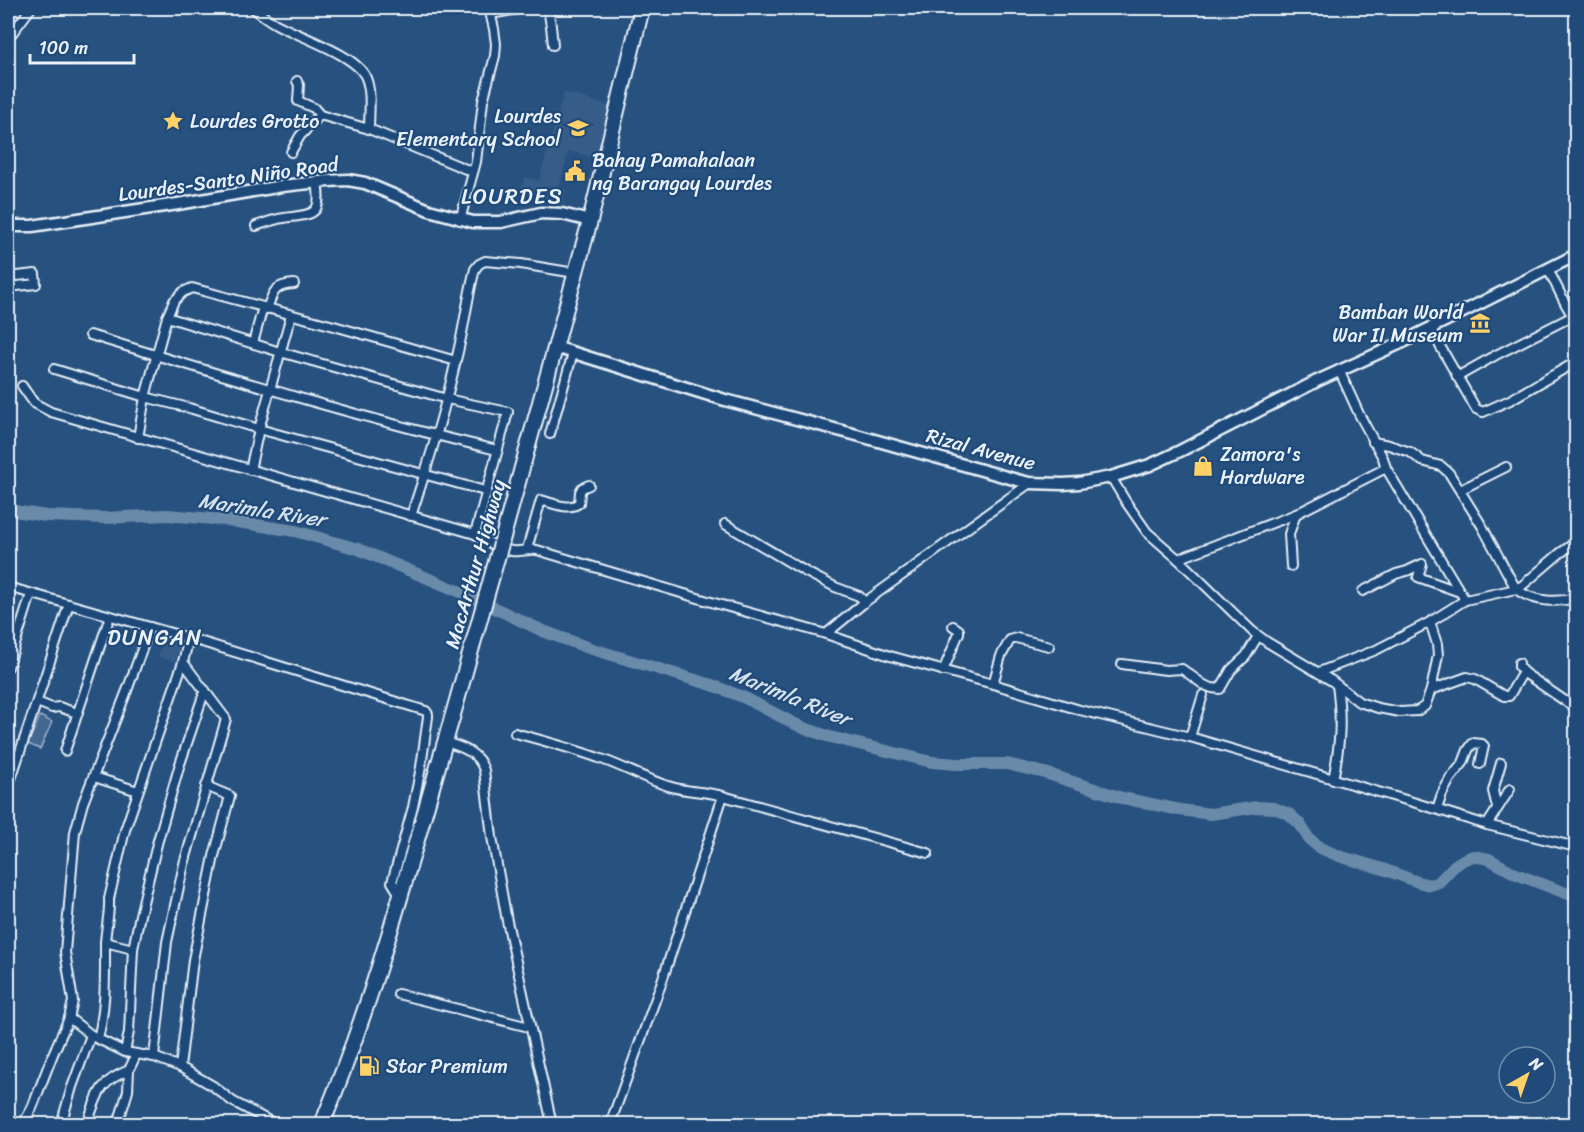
<svg xmlns="http://www.w3.org/2000/svg" width="1584" height="1132" font-family="Sriracha,sans-serif">
<rect width="100%" height="100%" fill="#27517f"/>
<filter id="ink" filterUnits="userSpaceOnUse"><feTurbulence type="fractalNoise" baseFrequency=".0167" numOctaves="2"/><feDisplacementMap in="SourceGraphic" scale="12" xChannelSelector="R" yChannelSelector="G"/><feConvolveMatrix kernelMatrix="1 2 1 2 8 2 1 2 1" color-interpolation-filters="sRGB"/></filter>
<g filter="url(#ink)">
<g fill="#355d88">
<polygon points="564,92 609,106 595,158 569,151 559,188 566,190 562,204 520,192 525,177 539,180"/>
<polygon points="164,637 181,642 175,662 158,657"/>
</g>
<polygon fill="#436891" stroke="#96acc4" stroke-width="1.5" points="40,716 52,722 40,749 28,744"/>
<g fill="none" stroke-linecap="round" stroke-linejoin="round">
<polyline stroke="#6b8aaa" stroke-width="12" points="8,510 46,516 105,518 167,515 224,520 295,531 358,549 463,593 543,631 589,648 712,685 745,698 801,727 830,737 932,762 956,764 1007,764 1045,773 1122,798 1180,810 1211,814 1257,807 1274,808 1289,814 1300,824 1309,839 1320,848 1339,856 1383,869 1418,882 1430,885 1439,882 1454,866 1463,860 1473,856 1489,859 1516,874 1576,897"/>
<g stroke="#e8f1f8" stroke-width="12">
<g id="street">
<path d="M253,8C260,13 267,19 276,24C298,36 357,55 366,78C372,93 369,113 369,129"/>
<polyline points="548,8 551,26 553,45"/>
<polyline points="491,14 524,8"/>
<polyline points="8,37 13,32 31,8"/>
<polyline points="297,81 299,85 298,101 314,108 320,115"/>
<polyline points="291,152 300,136 320,115 369,129 473,172"/>
<polyline points="460,220 476,162 483,101 495,56 496,44 494,29 489,8"/>
<path d="M256,226C265,223 274,219 284,218C312,214 323,217 317,182"/>
<polyline points="1548,269 1565,303 1576,322"/>
<polyline points="8,277 35,274 36,284 8,287"/>
<path d="M267,309C273,292 274,285 294,284"/>
<polyline points="167,317 280,352 447,399 508,412 475,534"/>
<polyline points="1431,327 1440,346 1476,409 1483,412 1510,400 1576,362"/>
<path d="M90,335C224,376 360,418 497,450"/>
<polyline points="253,343 263,307"/>
<polyline points="54,369 145,397 189,408 259,429 485,491"/>
<polyline points="1339,370 1359,414 1383,458 1386,468"/>
<polyline points="1457,377 1496,355 1573,316"/>
<path d="M22,386L34,403L51,412L475,534C486,541 498,549 512,551C520,552 529,549 537,550L718,604L826,634L890,656L993,684L1080,710L1190,737L1416,803L1487,825L1576,847"/>
<polyline points="550,434 573,353"/>
<polyline points="138,438 145,397 167,317 174,301 183,292 192,288 334,326 456,361"/>
<path d="M1373,442L1389,445L1410,452L1422,461L1441,466L1449,473L1482,526L1516,589C1533,602 1556,603 1576,598"/>
<polyline points="250,470 259,429 291,315"/>
<polyline points="1111,477 1126,502 1147,532 1178,559 1252,631 1267,642 1332,681 1359,702 1378,708 1400,712 1417,711 1425,706 1431,690 1438,655 1437,644 1430,622"/>
<polyline points="1460,490 1506,467"/>
<path d="M411,516C428,465 444,413 456,360C464,330 467,299 475,269L479,264L485,261L521,264L575,273"/>
<polyline points="725,524 806,572 835,587 859,596 865,602"/>
<path d="M527,549L541,500C552,503 569,511 579,503L580,492L582,488L589,485"/>
<polyline points="1178,559 1296,514 1386,468 1465,600"/>
<polyline points="1291,566 1289,534 1296,514"/>
<polyline points="8,587 189,638 426,711 428,714 428,717 421,767 413,807 392,882 400,895"/>
<polyline points="1363,591 1396,574 1407,571 1422,564 1418,577 1460,592"/>
<polyline points="826,634 865,602 1030,483"/>
<polyline points="1519,663 1519,667 1523,672 1568,703 1576,707"/>
<polyline points="1122,664 1166,670 1182,669 1204,685 1212,688 1220,689 1231,670 1246,656 1258,636"/>
<polyline points="8,667 31,594"/>
<polyline points="943,671 959,633 959,630 953,626"/>
<polyline points="1319,672 1376,650 1430,622 1465,600 1516,589 1523,585 1559,554 1576,542"/>
<polyline points="993,684 1001,656 1010,640 1016,638 1049,646"/>
<polyline points="1431,690 1467,677 1475,679 1504,696 1509,696 1523,672"/>
<polyline points="37,702 52,708 59,707 77,713"/>
<path d="M515,733C545,741 575,749 604,760C626,768 646,779 668,786C686,792 705,791 723,796L928,853"/>
<polyline points="1190,737 1203,695"/>
<path d="M445,742C462,747 478,752 484,770L492,837L507,921L552,1124"/>
<polyline points="65,751 110,616"/>
<polyline points="94,777 138,791"/>
<path d="M1333,780C1340,744 1342,721 1337,685"/>
<polyline points="8,788 69,604"/>
<polyline points="1497,807 1493,791 1501,763"/>
<polyline points="1437,809 1442,794 1450,779 1463,763 1468,750 1473,743 1482,744 1484,746 1480,764"/>
<polyline points="1487,825 1510,789"/>
<polyline points="105,942 133,949"/>
<polyline points="398,994 529,1027"/>
<polyline points="69,1018 94,1037 125,1052 154,1057 180,1067 213,1086 232,1101 275,1124"/>
<path d="M98,1039C106,1007 105,978 105,946C105,930 110,915 109,899L125,830L183,662L189,638"/>
<polyline points="125,1052 129,1032 133,949 140,915 157,844 179,767 205,690"/>
<polyline points="154,1057 167,942 184,864 226,719 183,662"/>
<polyline points="180,1067 193,960 214,856 230,796 206,786"/>
<polyline points="23,1124 32,1108 53,1054 69,1018 73,1001 65,952 75,832 83,803 128,688 150,627"/>
<polyline points="61,1124 72,1087 91,1035"/>
<path d="M87,1124C98,1095 97,1083 129,1070"/>
<polyline points="118,1124 128,1091 129,1070 136,1055"/>
<polyline points="610,1124 660,987 723,796"/>
</g>
</g>
<g stroke="#e8f1f8" stroke-width="15">
<g id="secondary">
<polyline points="8,226 32,226 178,204 282,186 328,181 348,180 365,183 429,210 473,222 501,222 541,213 562,214 590,221"/>
<polyline points="555,347 725,400 853,434 1017,480 1030,483 1063,484 1079,483 1111,477 1150,465 1180,451 1317,381 1401,343 1576,255"/>
</g>
</g>
<g stroke="#e8f1f8" stroke-width="18">
<g id="highway">
<polyline points="501,544 590,221 642,8"/>
<path d="M322,1124C377,993 412,854 452,718"/>
</g>
</g>
<use href="#street" stroke="#1f4a7a" stroke-width="8"/>
<use href="#secondary" stroke="#1f4a7a" stroke-width="10"/>
<use href="#highway" stroke="#1f4a7a" stroke-width="14"/>
<g stroke="#e8f1f8" stroke-width="18" stroke-linecap="butt">
<polyline id="highway-bridge" points="452,718 501,544"/>
</g>
<use href="#highway-bridge" stroke="#1f4a7a" stroke-width="14"/>
</g>
</g>
<defs>
<g id="sight-bare" transform="scale(1.62)"><path d="M0-6L1.8-2.2L6-1.7L2.9 1.2L3.7 5.4L0 3.3L-3.7 5.4L-2.9 1.2L-6-1.7L-1.8-2.2Z" fill="#ffd166" stroke="#1f4a7a" stroke-width="2.5" paint-order="stroke"/></g>
<g id="school-bare" transform="scale(1.62)"><path d="M0-5L7-2L0 1L-7-2ZM-4 1L0 2.5L4 1V4Q0 6-4 4Z" fill="#ffd166" stroke="#1f4a7a" stroke-width="2.5" paint-order="stroke"/></g>
<g id="civic-bare" transform="scale(1.62)"><path d="M-.6-6.5H3V-4.5H.6V-3L4-1V1h2V6H-6V1h2V-1L-.6-3ZM-1.2 2.5V6h2.4V2.5Z" fill="#ffd166" stroke="#1f4a7a" stroke-width="2.5" paint-order="stroke"/></g>
<g id="museum-bare" transform="scale(1.62)"><path d="M0-6L6-3V-2H-6V-3ZM-5-1h2V3h-2ZM-1-1h2V3h-2ZM3-1h2V3H3ZM-6 4H6V6H-6Z" fill="#ffd166" stroke="#1f4a7a" stroke-width="2.5" paint-order="stroke"/></g>
<g id="shop-bare" transform="scale(1.62)"><path d="M-5-2.5h2.3a2.7 3.5 0 0 1 5.4 0H5L5.5 6h-11ZM-1.5-2.5h3a1.5 2.3 0 0 0-3 0Z" fill="#ffd166" stroke="#1f4a7a" stroke-width="2.5" paint-order="stroke"/></g>
<g id="fuel-bare" transform="scale(1.62)"><path d="M-5.5-6h7V0h2V4h1.3V-2.5L3-4.5l.8-.8L6-3V5H2.5V1h-1V6h-7ZM-4.2-4.7v3.2H.2V-4.7Z" fill="#ffd166" stroke="#1f4a7a" stroke-width="2.5" paint-order="stroke"/></g>
</defs>
<g fill-rule="evenodd">
<use href="#sight-bare" x="173" y="121"/>
<use href="#school-bare" x="578" y="128"/>
<use href="#civic-bare" x="575" y="171"/>
<use href="#museum-bare" x="1480" y="323"/>
<use href="#shop-bare" x="1203" y="466"/>
<use href="#fuel-bare" x="369" y="1066"/>
</g>
<g text-anchor="middle" stroke-width="4.5" stroke-linejoin="round" paint-order="stroke">
<g font-size="20" fill="#e8f1f8" stroke="#1f4a7a" text-anchor="start">
<text x="561" y="123" text-anchor="end">Lourdes<tspan x="561" dy="23">Elementary School</tspan></text>
<text x="190" y="128">Lourdes Grotto</text>
<text x="592" y="167">Bahay Pamahalaan<tspan x="592" dy="23">ng Barangay Lourdes</tspan></text>
<text x="1463" y="319" text-anchor="end">Bamban World<tspan x="1463" dy="23">War II Museum</tspan></text>
<text x="1220" y="461">Zamora's<tspan x="1220" dy="23">Hardware</tspan></text>
<text x="386" y="1073">Star Premium</text>
</g>
<g font-size="20" fill="#e8f1f8" stroke="#1f4a7a">
<text transform="translate(228 179) rotate(-8)" y="7">Lourdes-Santo Niño Road</text>
<text transform="translate(981 449) rotate(15)" y="7">Rizal Avenue</text>
<text transform="translate(475 564) rotate(-74)" y="7">MacArthur Highway</text>
</g>
<g font-size="21" font-style="italic" fill="#d5e2ec" stroke="#1f4a7a">
<text transform="translate(262 510) rotate(9)" y="7">Marimla River</text>
<text transform="translate(790 696) rotate(22)" y="7">Marimla River</text>
</g>
<g font-size="22" letter-spacing="1.5" fill="#e8f1f8" stroke="#1f4a7a">
<text x="512" y="204">LOURDES</text>
<text x="155" y="645">DUNGAN</text>
</g>
</g>
<rect width="1584" height="1132" fill="none" stroke="#1f4a7a" stroke-width="30"/>
<rect x="15" y="15" width="1554" height="1102" fill="none" stroke="#e8f1f8" stroke-width="2" filter="url(#ink)"/>
<g transform="translate(1527 1075) rotate(40)"><circle r="28" fill="#1f4a7a" stroke="#6f8dac" stroke-width="1.5"/>
<path d="M0-4.5L10 22L0 15L-10 22Z" fill="#ffd166"/>
<text y="-9" font-size="16" font-weight="bold" text-anchor="middle" fill="#e8f1f8">N</text>
</g>
<path d="M30 54v9h104v-9" fill="none" stroke="#e8f1f8" stroke-width="3"/>
<text x="39" y="54" font-size="18" fill="#e8f1f8" stroke="#1f4a7a" stroke-width="4.5" paint-order="stroke">100 m</text>
</svg>
